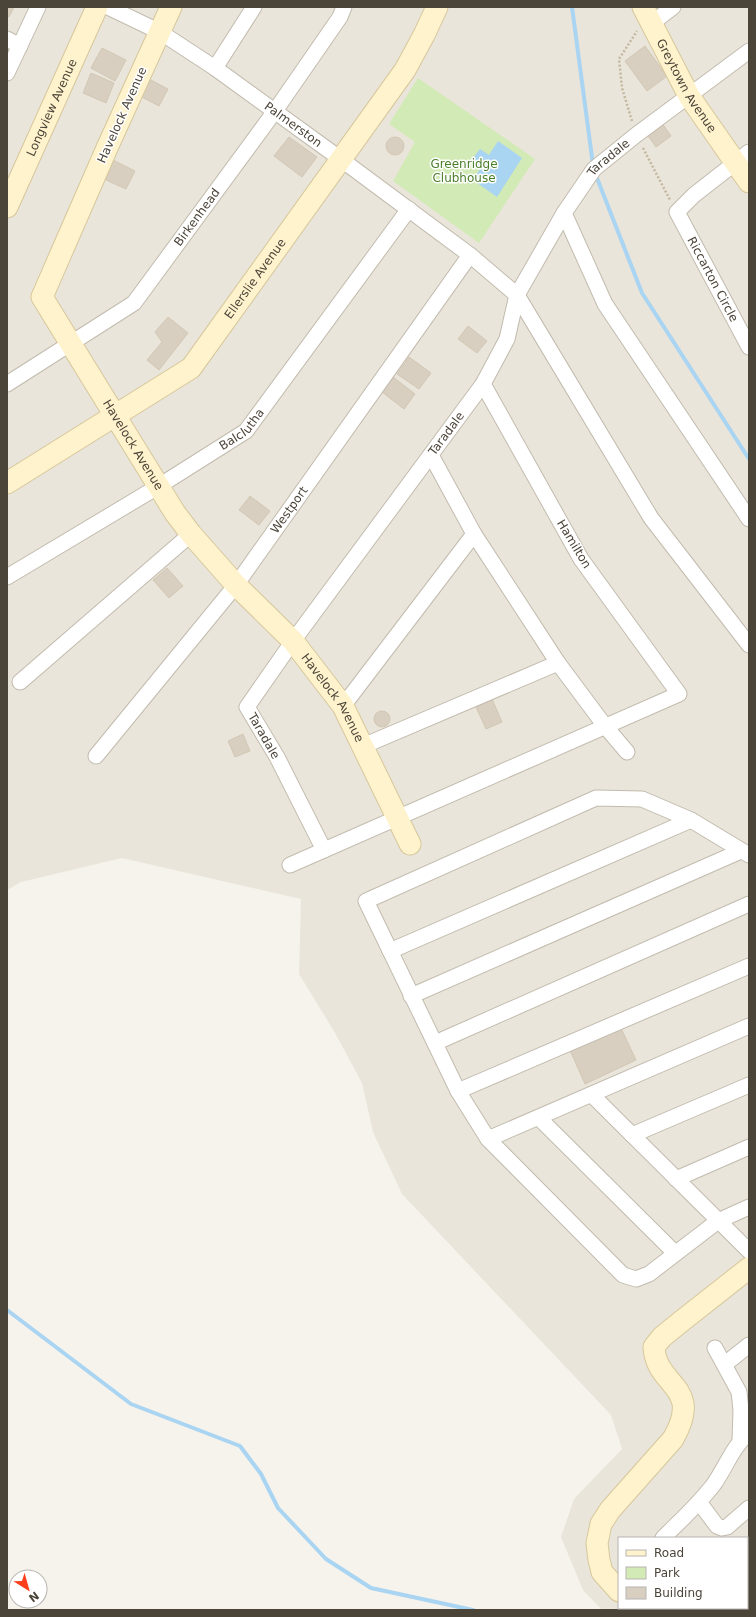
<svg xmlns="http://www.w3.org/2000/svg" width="756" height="1617" font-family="'DejaVu Sans',sans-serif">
<rect width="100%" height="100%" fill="#f6f3ec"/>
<path fill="#eae5da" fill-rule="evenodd" d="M7,7H749V1610H602L583,1590L561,1537L574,1499L622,1449L611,1415L402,1194L373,1132L362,1083L334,1031L299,974L301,899L122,858L21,882L7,890ZM619,1538H747V1608H619Z"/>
<polygon fill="#d2eab5" points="418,78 535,159 479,243 393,181 415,142 389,124"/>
<polygon fill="#a9d4f2" points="498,141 522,158 497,197 473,180 480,169 470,162 480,149 489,155"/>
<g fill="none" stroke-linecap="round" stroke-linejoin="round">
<g stroke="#a9d4f2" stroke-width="4">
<polyline points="572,7 593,165"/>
<polyline points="595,173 642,293 749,459"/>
<polyline points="7,1310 131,1404 240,1446 261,1474 278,1508 326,1559 371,1588 473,1610"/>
</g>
</g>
<g fill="#d8cfc1" stroke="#d3c7b4">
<polygon points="7,7 14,7 9,17 7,16"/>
<polygon points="645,46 667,76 647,91 625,61"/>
<polygon points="102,48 126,60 115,81 91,68"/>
<polygon points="91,73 114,83 106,103 83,93"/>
<polygon points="149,79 168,89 159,106 140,96"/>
<polygon points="659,119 671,136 656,147 644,130"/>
<polygon points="289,137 317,157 302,177 274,156"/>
<circle cx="395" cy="146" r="9"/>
<polygon points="113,160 135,171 126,189 104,179"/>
<polygon points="168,317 188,333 159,370 147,360 162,342 155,332"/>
<polygon points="468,326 487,341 477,353 458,339"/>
<polygon points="409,357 431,373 419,389 397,374"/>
<polygon points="393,377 415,394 404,409 382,392"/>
<polygon points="250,496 270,511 259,525 239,510"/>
<polygon points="167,568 183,586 169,598 153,580"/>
<polygon points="492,699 502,722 486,729 476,707"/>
<circle cx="382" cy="719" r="8"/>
<polygon points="243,734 250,751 235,757 228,741"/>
<polygon points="619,1024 636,1060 585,1084 569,1048"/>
</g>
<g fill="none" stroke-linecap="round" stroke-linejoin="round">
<g stroke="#c2bbae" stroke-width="17">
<g id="street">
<path id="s1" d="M108,7L160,32L215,68L342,160L470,255L517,295L651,518L749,645"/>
<polyline points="652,23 673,7"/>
<polyline points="7,39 20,46"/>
<polyline points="215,68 254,7"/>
<polyline points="7,73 38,7"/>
<path id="s2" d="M749,152L694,195L677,212L749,347"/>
<polyline points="564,213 605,304 749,519"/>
<path id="s3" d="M7,384L134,303L275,111L340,17L344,7"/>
<polyline points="431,455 474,534 558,663 605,726 627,752"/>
<path id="s4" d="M7,577L159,486L246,431L409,209"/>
<polyline points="20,682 191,534"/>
<polyline points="343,706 474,534"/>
<polyline points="363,746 558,663"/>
<path id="s5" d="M96,756L236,585L470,255"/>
<path id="s6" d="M324,850L277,757L247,707L293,641L483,384L507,339L517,295L564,213L594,169L636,135L749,51"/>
<polyline points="749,855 691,820 642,799 596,798 366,901 458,1091 488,1139 623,1275 636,1279 649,1274 718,1221 749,1207"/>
<polyline points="290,865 679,694 581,559 483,384"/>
<polyline points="390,951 691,820"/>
<polyline points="411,996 741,851"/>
<polyline points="435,1043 749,904"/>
<polyline points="458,1091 749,966"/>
<polyline points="592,1095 749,1251"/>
<polyline points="539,1118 675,1253"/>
<polyline points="632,1135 749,1085"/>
<polyline points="488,1139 749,1026"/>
<polyline points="676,1179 749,1147"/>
<polyline points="715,1348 739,1392 741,1410 740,1440"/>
<polyline points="725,1364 749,1345"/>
<polyline points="699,1502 717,1526 722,1528 727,1527 749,1508"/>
<path d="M663,1538C680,1521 699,1504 714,1484C726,1467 733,1446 749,1433"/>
<polyline points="747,1595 749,1593"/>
<polyline points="703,1608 705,1610"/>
<polyline points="729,1610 731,1608"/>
</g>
</g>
<g stroke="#d6c79b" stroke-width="23">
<g id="secondary">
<path id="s7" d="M171,7L107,148L42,297L175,513L191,534L236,585L293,641L343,706L410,844"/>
<path id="s8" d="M643,7L689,96L749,182"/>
<path id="s9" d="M7,207L97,7"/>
<path id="s10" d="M7,483L191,368L405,70L424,35L437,7"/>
<path d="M619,1591L602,1572L599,1560L597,1543L601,1524L610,1510L673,1439C704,1385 656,1388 654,1347L662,1337L683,1320L749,1268"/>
<polyline points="634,1608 635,1610"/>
</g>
</g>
<g stroke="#c4b79f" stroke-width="2.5" stroke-dasharray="2 2" stroke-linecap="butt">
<polyline points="632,121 622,88 619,59 637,31"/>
<polyline points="643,148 670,200"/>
</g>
<use href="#street" stroke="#fff" stroke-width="15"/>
<use href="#secondary" stroke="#fff3cd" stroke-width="21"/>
</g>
<g text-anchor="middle" stroke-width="3" stroke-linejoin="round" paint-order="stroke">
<g font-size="12" fill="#4b4439" stroke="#fff">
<text dy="4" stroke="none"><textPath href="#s8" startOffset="90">Greytown Avenue</textPath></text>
<text dy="4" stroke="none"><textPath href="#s9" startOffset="109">Longview Avenue</textPath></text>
<text transform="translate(122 115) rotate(-66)" y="4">Havelock Avenue</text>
<text dy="4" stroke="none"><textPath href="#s1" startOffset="220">Palmerston</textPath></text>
<text dy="4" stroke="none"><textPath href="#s6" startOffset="825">Taradale</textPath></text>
<text dy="4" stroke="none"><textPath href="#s3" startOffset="257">Birkenhead</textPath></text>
<text dy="4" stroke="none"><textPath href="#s10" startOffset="327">Ellerslie Avenue</textPath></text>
<text dy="4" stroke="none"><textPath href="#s2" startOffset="170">Riccarton Circle</textPath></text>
<text dy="4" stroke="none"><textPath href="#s4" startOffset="278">Balclutha</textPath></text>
<text dy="4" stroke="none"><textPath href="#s6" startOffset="501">Taradale</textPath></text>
<text dy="4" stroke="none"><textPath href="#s7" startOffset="491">Havelock Avenue</textPath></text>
<text dy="4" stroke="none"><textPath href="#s5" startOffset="313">Westport</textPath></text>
<text transform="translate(574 544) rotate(59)" y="4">Hamilton</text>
<text dy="4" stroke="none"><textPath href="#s7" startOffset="815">Havelock Avenue</textPath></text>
<text transform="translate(264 736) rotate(60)" y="4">Taradale</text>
</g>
<g font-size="12" fill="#4a7f2a" stroke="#fff">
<text x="464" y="168">Greenridge<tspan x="464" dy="14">Clubhouse</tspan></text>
</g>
</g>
<rect width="756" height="1617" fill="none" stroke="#4b4439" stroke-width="16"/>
<rect x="618" y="1537" width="130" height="72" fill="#ffffff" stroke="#b7b4b0"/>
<rect x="626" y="1550" width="20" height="6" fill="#fff3cd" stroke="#b7b4b0"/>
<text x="654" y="1557" font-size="12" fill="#4b4439">Road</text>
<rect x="626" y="1567" width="20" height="12" fill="#d2eab5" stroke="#b7b4b0"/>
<text x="654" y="1577" font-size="12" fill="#4b4439">Park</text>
<rect x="626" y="1587" width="20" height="12" fill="#d8cfc1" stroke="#b7b4b0"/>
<text x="654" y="1597" font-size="12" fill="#4b4439">Building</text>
<g transform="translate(28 1589) rotate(143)"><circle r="19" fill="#ffffff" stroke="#b7b4b0"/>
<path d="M0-3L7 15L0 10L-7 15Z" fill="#fc3f1d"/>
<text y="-6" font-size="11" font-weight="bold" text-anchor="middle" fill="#4b4439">N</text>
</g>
</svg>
